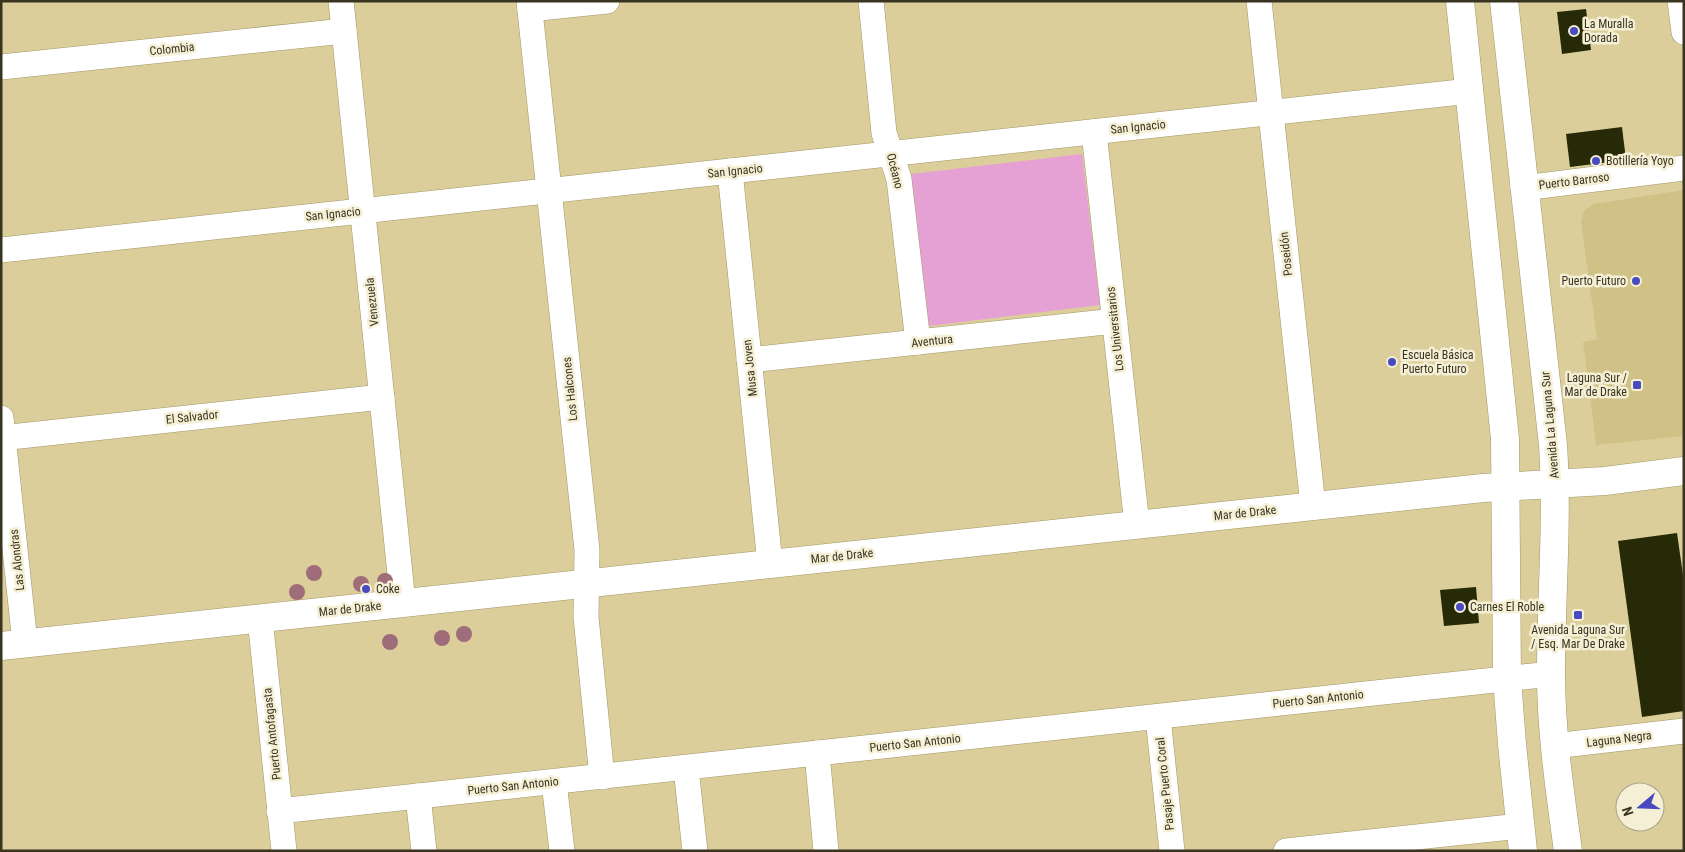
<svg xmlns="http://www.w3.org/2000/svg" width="1685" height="852" font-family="'Roboto Condensed',sans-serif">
<rect width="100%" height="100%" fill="#dbce9b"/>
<polygon fill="#d0c287" points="1684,190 1684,436 1596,445 1583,342 1597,339 1581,222 1584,211 1593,204"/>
<polygon fill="#e6a1d4" points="1082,154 1100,305 929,326 911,174"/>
<g fill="#262a06">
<polygon points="1586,9 1591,50 1562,54 1557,12"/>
<polygon points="1622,127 1626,160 1570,167 1566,134"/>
<polygon points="1677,533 1684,582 1684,711 1642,717 1618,541"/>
<polygon points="1476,587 1479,623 1444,626 1440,590"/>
</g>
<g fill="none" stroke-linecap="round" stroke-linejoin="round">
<g stroke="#a39766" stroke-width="26">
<g id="street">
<polyline points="341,1 403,603"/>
<polyline points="529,1 587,550 586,617 602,777"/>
<polyline points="871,1 884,133 899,179 918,342"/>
<polyline points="1259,1 1313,506"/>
<polyline points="1680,1 1684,32"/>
<polyline points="530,9 607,1"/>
<polyline points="1,67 344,31"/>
<polyline points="1094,132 1137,525"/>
<polyline points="730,171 770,564"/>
<polyline points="1523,188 1684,168"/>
<polyline points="1,250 1470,91"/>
<polyline points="749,360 1115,321"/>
<polyline points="1,418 25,643"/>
<polyline points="1,438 382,397"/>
<polyline points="260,618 284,851"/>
<polyline points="1158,717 1172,851"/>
<polyline points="1554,746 1684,731"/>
<polyline points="817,753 826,851"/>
<polyline points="686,768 695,851"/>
<polyline points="554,782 562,851"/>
<polyline points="418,796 424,851"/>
<polyline points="279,811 1551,674"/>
<polyline points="1286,851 1520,826"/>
</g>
</g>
<g stroke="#a39766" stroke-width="29">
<g id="secondary">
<polyline points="1460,1 1505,439 1507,679 1512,744 1523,851"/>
<path d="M1504,1L1553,445C1558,520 1551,597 1551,673C1551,733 1560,792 1568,851"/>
<polyline points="1,646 1483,488 1605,481 1684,471"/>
</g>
</g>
<use href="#street" stroke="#fff" stroke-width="25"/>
<use href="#secondary" stroke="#fff" stroke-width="28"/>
</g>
<g fill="#9f6c79">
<circle cx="314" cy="573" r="8"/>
<circle cx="385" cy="581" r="8"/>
<circle cx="361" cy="584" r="8"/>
<circle cx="297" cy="592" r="8"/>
<circle cx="464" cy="634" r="8"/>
<circle cx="442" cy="638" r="8"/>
<circle cx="390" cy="642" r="8"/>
</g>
<g fill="#484ac0" stroke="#f5efd5" stroke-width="2">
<circle cx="1574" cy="31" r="5"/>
<circle cx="1596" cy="161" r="5"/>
<circle cx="1636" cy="281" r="5"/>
<circle cx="1392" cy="362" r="5"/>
<rect x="1632" y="380" width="10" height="10" rx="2.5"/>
<circle cx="366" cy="589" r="5"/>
<circle cx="1460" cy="607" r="5"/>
<rect x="1573" y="610" width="10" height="10" rx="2.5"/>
</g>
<g text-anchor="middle" stroke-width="5" stroke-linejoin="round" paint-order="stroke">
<g font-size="12" fill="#393420" stroke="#f5efd5" text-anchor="start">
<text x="1584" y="28">La Muralla<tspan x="1584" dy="14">Dorada</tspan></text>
<text x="1606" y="165">Botillería Yoyo</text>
<text x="1626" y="285" text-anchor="end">Puerto Futuro</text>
<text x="1402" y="359">Escuela Básica<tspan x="1402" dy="14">Puerto Futuro</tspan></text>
<text x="1627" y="382" text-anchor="end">Laguna Sur /<tspan x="1627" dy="14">Mar de Drake</tspan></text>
<text x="376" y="593">Coke</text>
<text x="1470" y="611">Carnes El Roble</text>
<text x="1578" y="634" text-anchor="middle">Avenida Laguna Sur<tspan x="1578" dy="14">/ Esq. Mar De Drake</tspan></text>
</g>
<g font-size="12" fill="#393420" stroke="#f5efd5">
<text transform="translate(172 49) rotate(-6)" y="4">Colombia</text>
<text transform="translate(1138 127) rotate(-6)" y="4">San Ignacio</text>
<text transform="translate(735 171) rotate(-6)" y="4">San Ignacio</text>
<text transform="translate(895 171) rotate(76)" y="4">Océano</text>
<text transform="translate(1574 181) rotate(-7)" y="4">Puerto Barroso</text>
<text transform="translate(333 214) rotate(-6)" y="4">San Ignacio</text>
<text transform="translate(1286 254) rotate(-96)" y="4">Poseidón</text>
<text transform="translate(372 302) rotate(-96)" y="4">Venezuela</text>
<text transform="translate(1115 329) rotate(-96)" y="4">Los Universitarios</text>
<text transform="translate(932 341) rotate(-6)" y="4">Aventura</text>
<text transform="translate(750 368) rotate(-96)" y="4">Musa Joven</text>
<text transform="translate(570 389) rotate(-96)" y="4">Los Halcones</text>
<text transform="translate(192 417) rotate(-6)" y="4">El Salvador</text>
<text transform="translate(1550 425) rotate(-95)" y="4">Avenida La Laguna Sur</text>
<text transform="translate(1245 513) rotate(-6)" y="4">Mar de Drake</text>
<text transform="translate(842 556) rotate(-6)" y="4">Mar de Drake</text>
<text transform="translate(17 560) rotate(-96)" y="4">Las Alondras</text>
<text transform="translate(350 609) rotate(-6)" y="4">Mar de Drake</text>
<text transform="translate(1318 699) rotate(-6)" y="4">Puerto San Antonio</text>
<text transform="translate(272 734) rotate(-96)" y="4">Puerto Antofagasta</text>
<text transform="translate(1619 739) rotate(-7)" y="4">Laguna Negra</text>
<text transform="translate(915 743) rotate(-6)" y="4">Puerto San Antonio</text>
<text transform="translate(1165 784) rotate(-96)" y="4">Pasaje Puerto Coral</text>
<text transform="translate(513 786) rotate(-6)" y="4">Puerto San Antonio</text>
</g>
</g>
<rect width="1685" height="852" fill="none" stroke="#393420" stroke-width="5"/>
<g transform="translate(1640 807) rotate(251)"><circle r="24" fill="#f5efd5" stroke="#aaa48d"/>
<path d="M0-4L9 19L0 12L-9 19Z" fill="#484ac0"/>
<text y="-8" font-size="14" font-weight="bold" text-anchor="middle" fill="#393420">N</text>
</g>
</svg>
